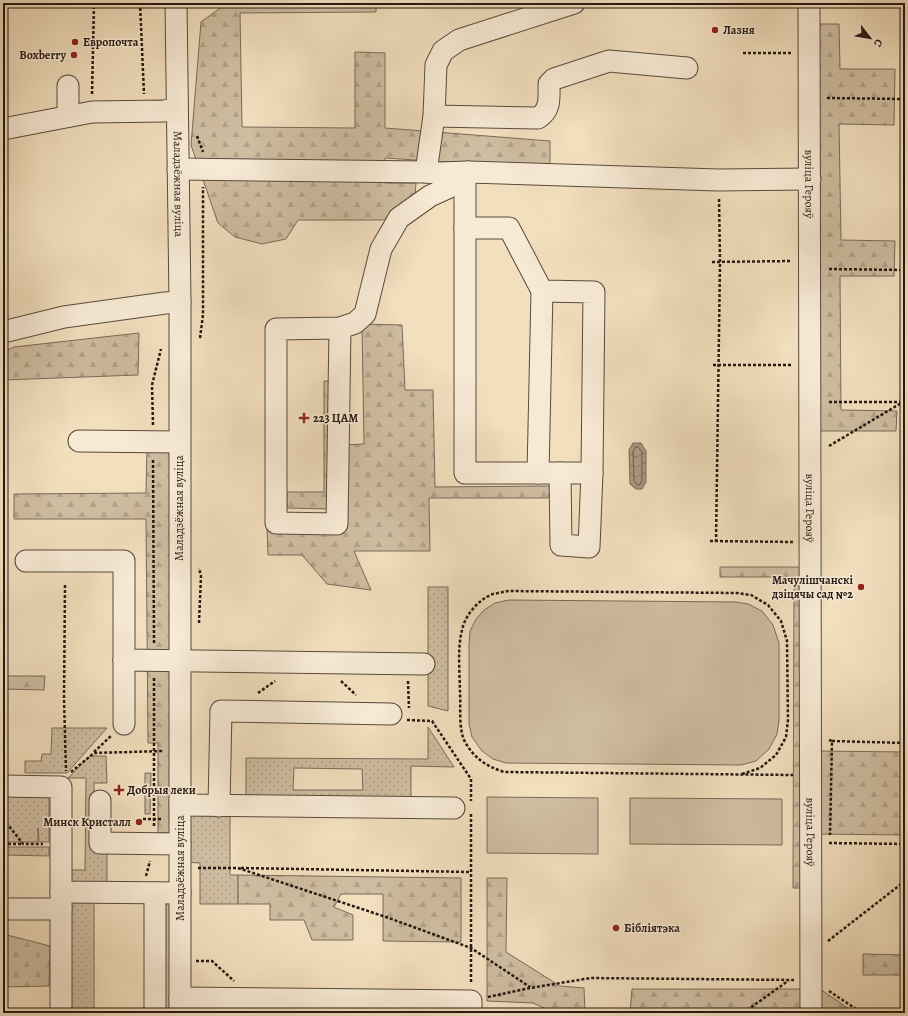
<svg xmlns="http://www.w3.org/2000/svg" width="908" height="1016" font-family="Alegreya,serif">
<defs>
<pattern id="grass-dots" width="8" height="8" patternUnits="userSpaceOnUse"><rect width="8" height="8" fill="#cfbda1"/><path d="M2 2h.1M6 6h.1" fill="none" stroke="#b2a28a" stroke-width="1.8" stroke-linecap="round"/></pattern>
<pattern id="forest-firs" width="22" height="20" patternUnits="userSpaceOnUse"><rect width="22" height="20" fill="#cfbda1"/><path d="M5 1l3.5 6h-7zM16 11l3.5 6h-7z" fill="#b2a28a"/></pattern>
<pattern id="water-waves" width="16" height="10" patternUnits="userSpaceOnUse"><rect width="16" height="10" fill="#ac9b84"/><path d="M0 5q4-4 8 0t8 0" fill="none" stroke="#8c7d6b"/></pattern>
</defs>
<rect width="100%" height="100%" fill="#f2dfbe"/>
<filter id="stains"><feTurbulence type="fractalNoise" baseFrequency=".005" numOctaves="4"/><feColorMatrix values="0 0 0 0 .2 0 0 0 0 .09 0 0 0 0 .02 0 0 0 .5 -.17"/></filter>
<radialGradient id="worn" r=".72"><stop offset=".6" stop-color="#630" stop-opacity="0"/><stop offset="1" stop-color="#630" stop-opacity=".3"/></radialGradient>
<g fill="url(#grass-dots)" stroke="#7a6a5a" fill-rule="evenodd">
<polygon points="428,587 448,587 448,711 428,706"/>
<path d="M428,727L454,767L411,766V800L246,799V758L428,759ZM294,768L362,769L363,790H293Z"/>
<polygon points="52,728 107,728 67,773 25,773 25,761 41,761 42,754 51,754"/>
<polygon points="90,756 106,756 107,783 94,783 94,847 107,847 107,888 69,887 69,870 85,870 86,778 68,778"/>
<polygon points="145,773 151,773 150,814 145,814"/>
<polygon points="3,794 49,794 49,842 39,842 38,828 38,842 3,842"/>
<polygon points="185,814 230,814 230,875 238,875 238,904 200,904 200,863 185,862"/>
<polygon points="3,847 49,847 49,856 3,855"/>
<polygon points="70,897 94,902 94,1013 70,1013"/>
<polygon points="158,898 175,898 174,1013 159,1013"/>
</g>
<g fill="url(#forest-firs)" stroke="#7a6a5a">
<polygon points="227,3 376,3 376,12 240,13 242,127 355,128 355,52 385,53 385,128 550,141 550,169 385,158 385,183 416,183 415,196 383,220 298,220 286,239 262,244 235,237 218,223 191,145 201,22"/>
<polygon points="815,24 839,24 840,69 895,69 894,125 839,124 841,240 895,241 894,276 840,276 841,410 897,411 896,431 815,431"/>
<polygon points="362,324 402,325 405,390 433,390 435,487 551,486 548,498 429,498 430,551 354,551 371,590 327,584 302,555 268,555 267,528 344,529 344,445 364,444"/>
<polygon points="139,333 138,375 3,380 3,352 14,347"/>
<polygon points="324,381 331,381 332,509 287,508 287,492 324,492"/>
<polygon points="147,446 174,447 175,833 158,833 158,743 148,743 146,519 14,519 14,494 146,493"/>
<polygon points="720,567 803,567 804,888 793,888 794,577 720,577"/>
<polygon points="3,676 45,676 44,690 3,689"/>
<polygon points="817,751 905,752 905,835 817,834"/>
<polygon points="238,875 461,878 461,942 383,941 383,894 341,894 334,907 353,915 353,940 312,940 304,920 270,920 270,904 238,904"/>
<polygon points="487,878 507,878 506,952 560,986 584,988 585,1013 555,1013 533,1003 487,1001"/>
<polygon points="3,934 50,946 49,986 3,987"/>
<polygon points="863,954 905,955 905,975 863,975"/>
<polygon points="817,987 855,1013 817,1013"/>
<polygon points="632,989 803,989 803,1013 630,1013"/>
</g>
<g fill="#cfbda1" stroke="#7a6a5a">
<polygon points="509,600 736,602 748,604 762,611 773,625 779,643 779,720 777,734 769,749 756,761 741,765 506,763 493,759 482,751 472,737 469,724 469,646 470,631 476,619 484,610 495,603"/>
<polygon points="487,797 598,798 598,854 487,853"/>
<polygon points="630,798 782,799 782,845 630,844"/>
</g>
<polygon fill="url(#water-waves)" stroke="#766756" points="633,443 641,443 646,451 646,482 642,489 636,489 630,484 629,450"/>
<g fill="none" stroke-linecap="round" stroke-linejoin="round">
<polygon stroke="#685a4b" stroke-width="1" points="638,447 642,452 642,480 640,484 638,485 634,481 633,451 635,448"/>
<g stroke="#584a3d" stroke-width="23">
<g id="minor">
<path id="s1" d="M176,3L180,302V1013"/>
<path id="s2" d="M809,3L811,1013"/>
<polyline points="68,116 68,86"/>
<path d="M434,116L538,118C551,110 549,98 549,84L554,79L609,61L687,68"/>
<polyline points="3,129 92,112 164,111 177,109"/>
<polyline points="178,169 426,172 438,173 468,172 718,180 810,179"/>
<polyline points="426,172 434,116 436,65 443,51 459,40 574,3"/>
<polyline points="465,180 465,473 592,473"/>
<polyline points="465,228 509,228 542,291 594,292 592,473 589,547 561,545 560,473"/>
<polyline points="340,328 337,524 276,523 276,329 340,328 355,323 365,314 381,249 399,218 430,196 465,180 468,172"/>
<polyline points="3,332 64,317 165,303 180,302"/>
<polyline points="79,441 179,442"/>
<polyline points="538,473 542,291"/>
<polyline points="26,561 124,561 124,724"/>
<polyline points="124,660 424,664"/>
<polyline points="3,786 61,787 61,892 180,893"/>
<polyline points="100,801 100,843 180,844"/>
<polyline points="180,805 454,808"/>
<polyline points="219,806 221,711 391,714"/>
<polyline points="61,892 61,1013"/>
<polyline points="155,893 155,1013"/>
<polyline points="3,909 61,909"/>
<polyline points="180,998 471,1001 471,1013"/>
</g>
</g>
<g stroke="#251812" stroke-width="2.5" stroke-dasharray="3 2" stroke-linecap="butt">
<polyline points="140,3 144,94"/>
<polyline points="743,53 791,53"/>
<polyline points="92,94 94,3"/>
<polyline points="828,99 828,98 904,99"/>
<polyline points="197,136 203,152"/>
<polyline points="712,262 792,261"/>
<polyline points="829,269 904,270"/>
<polyline points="200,338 203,315 203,187"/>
<polyline points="713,365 792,365"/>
<polyline points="829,402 903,402"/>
<polyline points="153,425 152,385 161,349"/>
<polyline points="829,446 903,402 904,3"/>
<polyline points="153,460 154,643"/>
<polyline points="710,541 793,542"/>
<polyline points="716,542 720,262 719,197"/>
<polyline points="65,585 64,699 66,771"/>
<polyline points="199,623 201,576 199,568"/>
<polyline points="154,678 154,819 162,819"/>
<polyline points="341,681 356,695"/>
<polyline points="408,681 409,708"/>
<polyline points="258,693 275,681"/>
<polyline points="407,720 432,721 471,779 471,801"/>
<polyline points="829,740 832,741 830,835"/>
<polyline points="832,741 905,743"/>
<polyline points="94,752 112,735"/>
<polyline points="71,772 94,753 163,751"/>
<path d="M742,774L760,768L776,755L786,737L788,720L787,641L781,621L768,605L751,595L737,593L508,591C503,592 498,593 493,594C479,599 465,615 462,630C457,650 460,673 460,693C461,708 458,728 465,742C475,759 486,766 504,772L793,775"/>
<polyline points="5,803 5,821 23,844 43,844"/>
<polyline points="471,814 471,983"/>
<polyline points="143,819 154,819 154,827"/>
<polyline points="829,843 905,844"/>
<polyline points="3,844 22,844"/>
<polyline points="198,868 238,868 386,917 471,948 530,987"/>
<polyline points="241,868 471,872"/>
<polyline points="146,876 150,861"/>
<polyline points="828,941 905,881"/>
<polyline points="196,961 212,961 234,981"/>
<polyline points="829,991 862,1013"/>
<polyline points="488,997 530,988 591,978 794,980"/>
<polyline points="743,1013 788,981"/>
</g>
<use href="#minor" stroke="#f7ead5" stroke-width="21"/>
</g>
<g fill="#8f2418" stroke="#f7ead5" stroke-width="1.5">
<circle cx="715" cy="30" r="4"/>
<circle cx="75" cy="42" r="4"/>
<circle cx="74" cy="55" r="4"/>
<path d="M302 412h4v4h4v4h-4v4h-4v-4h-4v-4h4z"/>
<circle cx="861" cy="587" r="4"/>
<path d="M117 784h4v4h4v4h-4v4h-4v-4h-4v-4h4z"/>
<circle cx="139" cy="822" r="4"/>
<circle cx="616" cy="928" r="4"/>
</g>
<g text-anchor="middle" stroke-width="3" stroke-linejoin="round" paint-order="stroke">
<g font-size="12" font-weight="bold" fill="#251812" stroke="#f7ead5" text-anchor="start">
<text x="723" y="34">Лазня</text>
<text x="83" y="46">Европочта</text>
<text x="66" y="59" text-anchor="end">Boxberry</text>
<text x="313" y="422">223 ЦAM</text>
<text x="853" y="584" text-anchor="end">Мачулішчанскі<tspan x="853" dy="14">дзіцячы сад №2</tspan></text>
<text x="127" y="794">Добрыя леки</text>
<text x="131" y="826" text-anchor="end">Минск Кристалл</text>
<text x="624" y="932">Бібліятэка</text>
</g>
<g font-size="12" fill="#251812" stroke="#f7ead5">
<text dy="4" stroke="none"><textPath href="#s1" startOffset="181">Маладзёжная вуліца</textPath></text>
<text dy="4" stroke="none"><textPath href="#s2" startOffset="181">вуліца Герояў</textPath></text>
<text transform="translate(179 508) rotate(-90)" y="4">Маладзёжная вуліца</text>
<text dy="4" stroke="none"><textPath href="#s2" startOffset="505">вуліца Герояў</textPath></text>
<text dy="4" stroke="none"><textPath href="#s2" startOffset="829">вуліца Герояў</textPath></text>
<text transform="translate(180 868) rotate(-90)" y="4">Маладзёжная вуліца</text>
</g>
</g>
<rect width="908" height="1016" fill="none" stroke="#f2dfbe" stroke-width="16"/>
<rect x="4" y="4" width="900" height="1008" fill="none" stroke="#251812" stroke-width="2"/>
<rect x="8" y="8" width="892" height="1000" fill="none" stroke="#251812"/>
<g transform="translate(870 38) rotate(121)" stroke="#f7ead5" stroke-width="3" paint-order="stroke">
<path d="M0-3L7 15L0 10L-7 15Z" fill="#251812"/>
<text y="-6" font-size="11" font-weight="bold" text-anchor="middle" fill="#251812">С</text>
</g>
<rect width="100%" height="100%" filter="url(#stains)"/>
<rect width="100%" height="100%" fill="url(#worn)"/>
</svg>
